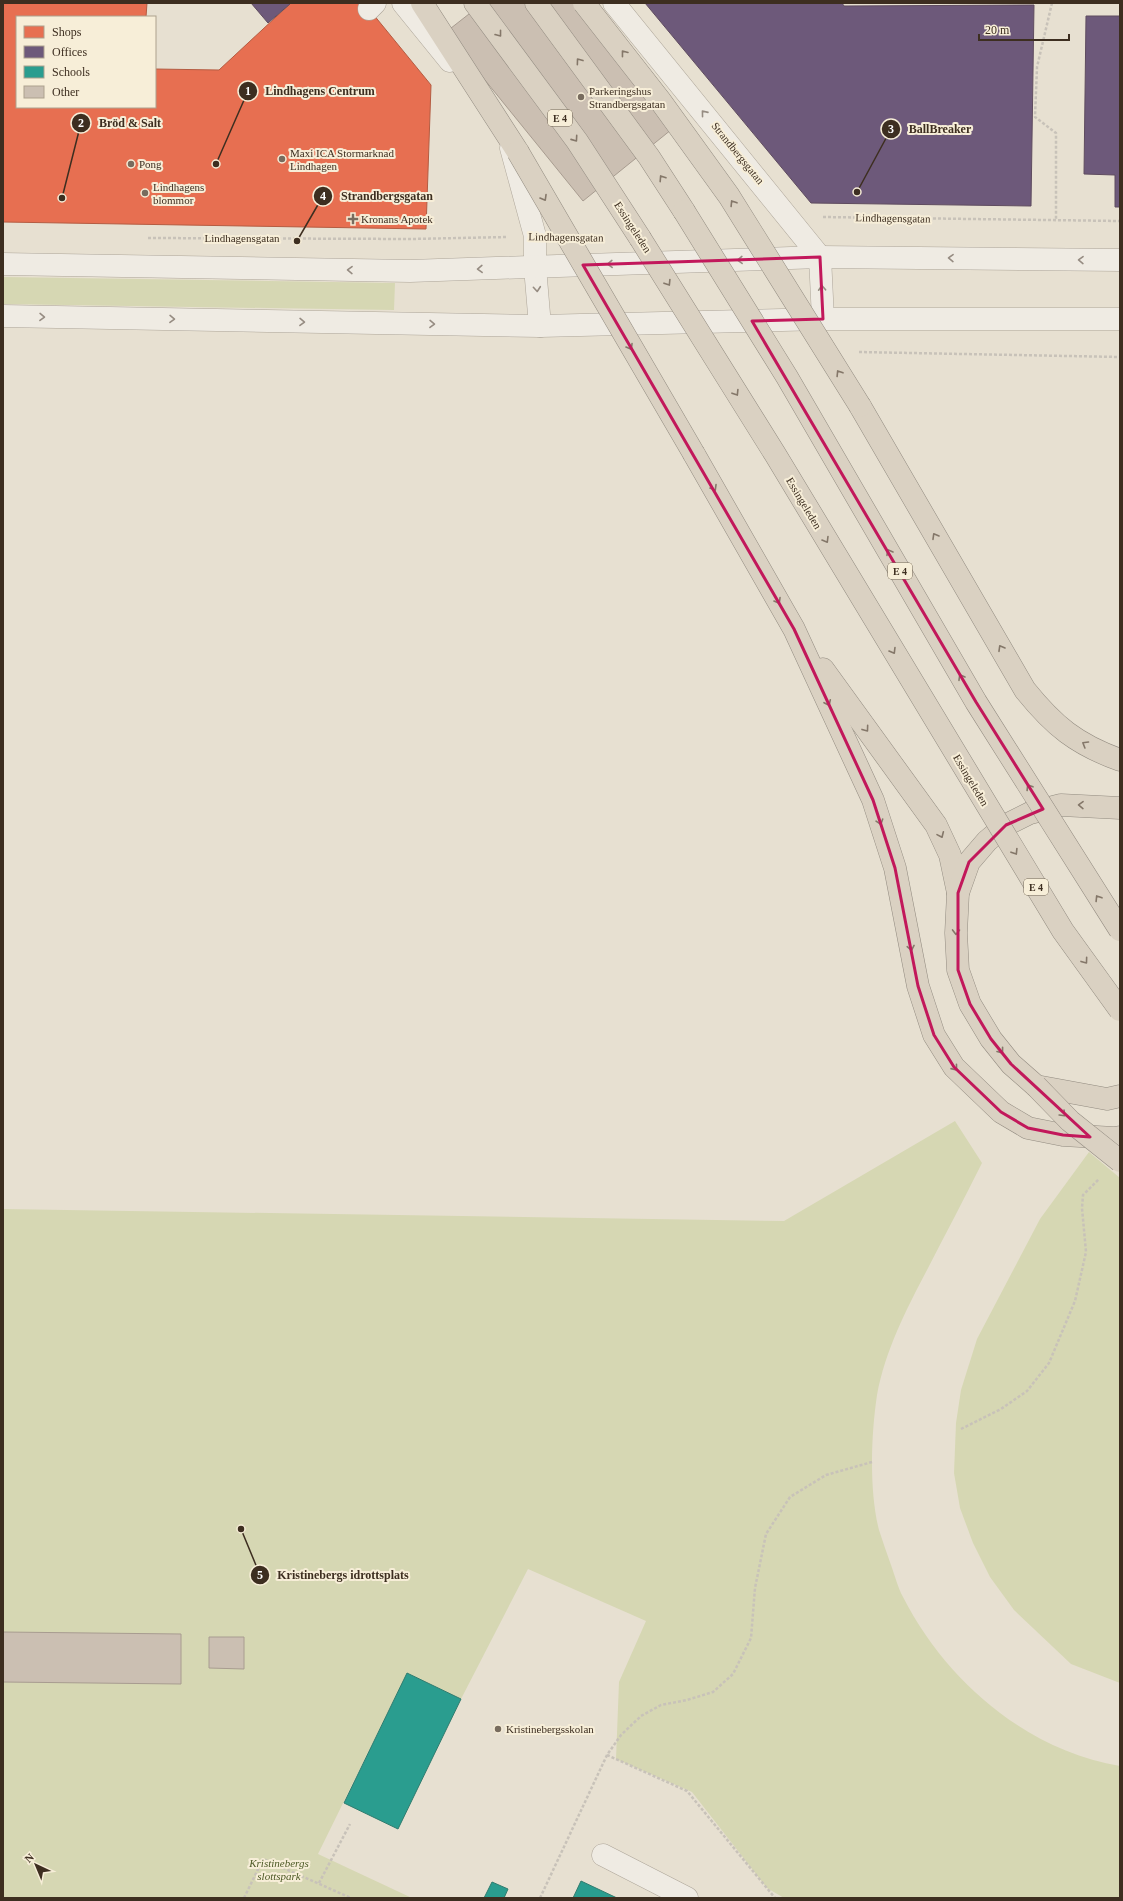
<svg xmlns="http://www.w3.org/2000/svg" width="1123" height="1901" font-family="Georgia,serif">
<rect width="100%" height="100%" fill="#e7e0d1"/>
<g fill="#d6d7b3">
<polygon points="3,277 395,283 394,310 3,304"/>
<path d="M955,1121L982,1163C964,1199 945,1235 927,1270C906,1310 885,1351 877,1395C871,1435 869,1491 879,1530C883,1542 887,1554 891,1565C895,1576 898,1588 903,1597C946,1681 1026,1750 1120,1766V1898H784L767,1888L692,1792L616,1759L619,1682L646,1621L528,1569L461,1699L407,1673L318,1854L412,1898H3V1209L784,1221Z"/>
<polygon points="1089,1152 1120,1178 1120,1683 1071,1664 1014,1610 990,1577 973,1543 960,1508 954,1473 956,1423 961,1390 977,1339 1040,1219"/>
</g>
<polygon fill="#e76f51" stroke="#b45c42" points="3,3 147,3 146,17 17,17 17,107 155,107 155,69 219,70 291,3 364,3 431,85 426,229 3,222"/>
<g fill="#6d597a" stroke="#5f4c5f">
<polygon points="251,3 291,3 268,23"/>
<polygon points="645,3 842,3 844,6 1034,5 1031,206 811,203"/>
<polygon points="1086,16 1120,16 1120,207 1115,207 1115,175 1084,174"/>
</g>
<g fill="#2a9d8f" stroke="#307c6e">
<polygon points="407,1673 461,1699 398,1829 344,1803"/>
<polygon points="581,1881 617,1898 573,1898"/>
<polygon points="492,1882 508,1889 504,1898 484,1898"/>
</g>
<g fill="#cbbfb2" stroke="#a89c90">
<polygon points="483,3 587,3 682,121 583,201 446,32"/>
<polygon points="3,1632 181,1634 181,1684 3,1682"/>
<polygon points="209,1637 244,1637 244,1669 209,1668"/>
</g>
<g fill="none" stroke-linecap="round" stroke-linejoin="round">
<g stroke="#ada599" stroke-width="23">
<g id="minor">
<polyline points="403,3 450,61"/>
<polyline points="614,3 820,257 823,319"/>
<polyline points="369,9 375,3"/>
<polyline points="511,148 535,236 535,267 540,326"/>
<polyline points="3,264 410,271 820,257 1120,260"/>
<polyline points="3,316 540,326 823,319 1120,319"/>
<polyline points="603,1855 687,1898"/>
</g>
</g>
<g stroke="#928b80" stroke-width="23">
<g id="highway">
<polyline points="422,3 518,152"/>
<polyline points="475,3 577,141 640,238"/>
<polyline points="536,3 649,157 684,211"/>
<path d="M860,406L1025,690C1054,726 1076,744 1120,760"/>
<polyline points="694,454 794,629 873,800 895,868 918,986 934,1035 954,1067 1001,1112 1028,1128 1063,1135 1114,1138 1120,1137"/>
<polyline points="823,669 936,825 950,855 958,893"/>
<polyline points="1120,808 1061,805 1030,813 1006,825 987,841 969,862 958,893 956,933 958,970 970,1004 991,1039 1011,1064 1036,1086 1107,1099 1120,1096"/>
</g>
</g>
<g stroke="#c8c2b9" stroke-width="2.5" stroke-dasharray="3 2" stroke-linecap="butt">
<polyline points="1052,3 1037,67 1035,117 1056,133 1056,220"/>
<polyline points="823,217 1120,221"/>
<polyline points="148,238 411,239 507,237"/>
<polyline points="859,352 1120,357"/>
<polyline points="961,1429 1001,1409 1027,1391 1049,1363 1075,1301 1086,1252 1082,1208 1083,1195 1099,1179"/>
<polyline points="607,1755 687,1791 775,1898"/>
<polyline points="319,1883 350,1824"/>
<polyline points="244,1898 263,1859 351,1898"/>
<polyline points="540,1898 607,1755 621,1735 641,1716 661,1705 687,1700 713,1692 733,1674 751,1638 755,1588 766,1534 790,1497 826,1475 872,1462"/>
</g>
<use href="#minor" stroke="#efebe3" stroke-width="22"/>
<use href="#highway" stroke="#dad1c2" stroke-width="22"/>
<g stroke="#928b80" stroke-width="23" stroke-linecap="butt">
<g id="highway-bridge">
<polyline points="584,3 659,99 729,196 860,406"/>
<polyline points="518,152 694,454"/>
<polyline points="684,211 787,377 976,702 1120,930"/>
<polyline points="640,238 775,454 1063,931 1120,1010"/>
<polyline points="1036,1086 1070,1121 1120,1161"/>
</g>
</g>
<use href="#highway-bridge" stroke="#dad1c2" stroke-width="22"/>
</g>
<defs><path id="oneway-chevron" d="M-2-3.5L2.5 0L-2 3.5" fill="none" stroke-width="1.6" stroke-linecap="round" stroke-linejoin="round"/></defs>
<g stroke="#847769">
<use href="#oneway-chevron" transform="translate(499 34) rotate(52)"/>
<use href="#oneway-chevron" transform="translate(624 53) rotate(-128)"/>
<use href="#oneway-chevron" transform="translate(579 61) rotate(-126)"/>
<use href="#oneway-chevron" transform="translate(575 139) rotate(55)"/>
<use href="#oneway-chevron" transform="translate(662 178) rotate(-123)"/>
<use href="#oneway-chevron" transform="translate(544 198) rotate(60)"/>
<use href="#oneway-chevron" transform="translate(733 203) rotate(-122)"/>
<use href="#oneway-chevron" transform="translate(668 283) rotate(58)"/>
<use href="#oneway-chevron" transform="translate(630 347) rotate(60)"/>
<use href="#oneway-chevron" transform="translate(839 373) rotate(-122)"/>
<use href="#oneway-chevron" transform="translate(736 393) rotate(58)"/>
<use href="#oneway-chevron" transform="translate(714 488) rotate(60)"/>
<use href="#oneway-chevron" transform="translate(935 536) rotate(-120)"/>
<use href="#oneway-chevron" transform="translate(826 540) rotate(59)"/>
<use href="#oneway-chevron" transform="translate(889 552) rotate(-120)"/>
<use href="#oneway-chevron" transform="translate(778 601) rotate(60)"/>
<use href="#oneway-chevron" transform="translate(1001 648) rotate(-120)"/>
<use href="#oneway-chevron" transform="translate(893 651) rotate(59)"/>
<use href="#oneway-chevron" transform="translate(961 677) rotate(-120)"/>
<use href="#oneway-chevron" transform="translate(828 703) rotate(65)"/>
<use href="#oneway-chevron" transform="translate(866 729) rotate(54)"/>
<use href="#oneway-chevron" transform="translate(1085 744) rotate(-149)"/>
<use href="#oneway-chevron" transform="translate(1029 787) rotate(-122)"/>
<use href="#oneway-chevron" transform="translate(1081 805) rotate(-179)"/>
<use href="#oneway-chevron" transform="translate(880 822) rotate(72)"/>
<use href="#oneway-chevron" transform="translate(941 835) rotate(66)"/>
<use href="#oneway-chevron" transform="translate(1015 852) rotate(58)"/>
<use href="#oneway-chevron" transform="translate(1098 898) rotate(-122)"/>
<use href="#oneway-chevron" transform="translate(956 932) rotate(91)"/>
<use href="#oneway-chevron" transform="translate(911 948) rotate(79)"/>
<use href="#oneway-chevron" transform="translate(1085 961) rotate(54)"/>
<use href="#oneway-chevron" transform="translate(1001 1051) rotate(53)"/>
<use href="#oneway-chevron" transform="translate(955 1068) rotate(51)"/>
<use href="#oneway-chevron" transform="translate(1063 1114) rotate(45)"/>
</g>
<g stroke="#968c82">
<use href="#oneway-chevron" transform="translate(704 113) rotate(-129)"/>
<use href="#oneway-chevron" transform="translate(951 258) rotate(-179)"/>
<use href="#oneway-chevron" transform="translate(740 260) rotate(178)"/>
<use href="#oneway-chevron" transform="translate(1081 260) rotate(-179)"/>
<use href="#oneway-chevron" transform="translate(610 264) rotate(178)"/>
<use href="#oneway-chevron" transform="translate(480 269) rotate(178)"/>
<use href="#oneway-chevron" transform="translate(350 270) rotate(-179)"/>
<use href="#oneway-chevron" transform="translate(822 288) rotate(-93)"/>
<use href="#oneway-chevron" transform="translate(537 289) rotate(85)"/>
<use href="#oneway-chevron" transform="translate(42 317) rotate(1)"/>
<use href="#oneway-chevron" transform="translate(172 319) rotate(1)"/>
<use href="#oneway-chevron" transform="translate(302 322) rotate(1)"/>
<use href="#oneway-chevron" transform="translate(432 324) rotate(1)"/>
</g>
<path fill="none" stroke="#c2185b" stroke-width="3" stroke-linejoin="round" d="M820,257L823,319L752,321L976,702L1043,809L1006,825L969,862L958,893V970L970,1004L991,1039L1011,1064L1090,1137L1063,1135L1028,1128L1001,1112L954,1067L934,1035L918,986L895,868L873,800L794,629L583,265Z"/>
<g fill="#786c5e" stroke="#f7eed8" stroke-width="1.5">
<circle cx="581" cy="97" r="4"/>
<circle cx="282" cy="159" r="4"/>
<circle cx="131" cy="164" r="4"/>
<circle cx="145" cy="193" r="4"/>
<path d="M351 213h4v4h4v4h-4v4h-4v-4h-4v-4h4z"/>
<circle cx="498" cy="1729" r="4"/>
</g>
<g text-anchor="middle" stroke-width="4" stroke-linejoin="round" paint-order="stroke">
<g fill="#f7eed8" stroke="#756857" stroke-width="1">
<rect x="548" y="110" width="24" height="16" rx="3"/>
<rect x="888" y="563" width="24" height="16" rx="3"/>
<rect x="1024" y="879" width="24" height="16" rx="3"/>
</g>
<g font-size="10" font-weight="bold" fill="#3d2e20">
<text x="560" y="122">E 4</text>
<text x="900" y="575">E 4</text>
<text x="1036" y="891">E 4</text>
</g>
<g font-size="11" fill="#3d2e20" stroke="#f7eed8" text-anchor="start">
<text x="589" y="95">Parkeringshus<tspan x="589" dy="13">Strandbergsgatan</tspan></text>
<text x="290" y="157">Maxi ICA Stormarknad<tspan x="290" dy="13">Lindhagen</tspan></text>
<text x="139" y="168">Pong</text>
<text x="153" y="191">Lindhagens<tspan x="153" dy="13">blommor</tspan></text>
<text x="361" y="223">Kronans Apotek</text>
<text x="506" y="1733">Kristinebergsskolan</text>
</g>
<g font-size="11" fill="#3d2e20" stroke="#f7eed8">
<text transform="translate(738 153) rotate(51)" y="4">Strandbergsgatan</text>
<text transform="translate(893 218) rotate(1)" y="4">Lindhagensgatan</text>
<text transform="translate(633 227) rotate(57)" y="4">Essingeleden</text>
<text transform="translate(566 237) rotate(1)" y="4">Lindhagensgatan</text>
<text x="242" y="242">Lindhagensgatan</text>
<text transform="translate(804 503) rotate(59)" y="4">Essingeleden</text>
<text transform="translate(971 780) rotate(59)" y="4">Essingeleden</text>
</g>
<g font-size="11" font-style="italic" fill="#4d5a26" stroke="#f7eed8">
<text x="279" y="1867">Kristinebergs<tspan x="279" dy="13">slottspark</tspan></text>
</g>
</g>
<path fill="none" stroke="#3d2e20" stroke-width="1.5" d="M216 164L248 91M62 198L81 123M857 192L891 129M297 241L323 196M241 1529L260 1575"/>
<g fill="#3d2e20" stroke="#f7eed8" stroke-width="1.5">
<circle cx="216" cy="164" r="4"/>
<circle cx="62" cy="198" r="4"/>
<circle cx="857" cy="192" r="4"/>
<circle cx="297" cy="241" r="4"/>
<circle cx="241" cy="1529" r="4"/>
<circle cx="248" cy="91" r="10"/>
<circle cx="81" cy="123" r="10"/>
<circle cx="891" cy="129" r="10"/>
<circle cx="323" cy="196" r="10"/>
<circle cx="260" cy="1575" r="10"/>
</g>
<g font-size="12" text-anchor="middle" font-weight="bold" fill="#fff">
<text x="248" y="95">1</text>
<text x="81" y="127">2</text>
<text x="891" y="133">3</text>
<text x="323" y="200">4</text>
<text x="260" y="1579">5</text>
</g>
<g font-size="12" text-anchor="middle" font-weight="bold" fill="#3d2e20" stroke="#f7eed8" stroke-width="4" stroke-linejoin="round" paint-order="stroke">
<text x="320" y="95">Lindhagens Centrum</text>
<text x="130" y="127">Bröd &amp; Salt</text>
<text x="940" y="133">BallBreaker</text>
<text x="387" y="200">Strandbergsgatan</text>
<text x="343" y="1579">Kristinebergs idrottsplats</text>
</g>
<rect width="1123" height="1901" fill="none" stroke="#3d2e20" stroke-width="8"/>
<rect x="16" y="16" width="140" height="92" fill="#f7eed8" stroke="#ada18e"/>
<rect x="24" y="26" width="20" height="12" fill="#e76f51" stroke="#ada18e"/>
<text x="52" y="36" font-size="12" fill="#3d2e20">Shops</text>
<rect x="24" y="46" width="20" height="12" fill="#6d597a" stroke="#ada18e"/>
<text x="52" y="56" font-size="12" fill="#3d2e20">Offices</text>
<rect x="24" y="66" width="20" height="12" fill="#2a9d8f" stroke="#ada18e"/>
<text x="52" y="76" font-size="12" fill="#3d2e20">Schools</text>
<rect x="24" y="86" width="20" height="12" fill="#cbbfb2" stroke="#ada18e"/>
<text x="52" y="96" font-size="12" fill="#3d2e20">Other</text>
<g transform="translate(36 1865) rotate(316)" stroke="#f7eed8" stroke-width="3" paint-order="stroke">
<path d="M0-3L7 15L0 10L-7 15Z" fill="#3d2e20"/>
<text y="-6" font-size="11" font-weight="bold" text-anchor="middle" fill="#3d2e20">N</text>
</g>
<path d="M979 34v6h90v-6" fill="none" stroke="#3d2e20" stroke-width="2"/>
<text x="985" y="34" font-size="12" fill="#3d2e20" stroke="#f7eed8" stroke-width="3" paint-order="stroke">20 m</text>
</svg>
